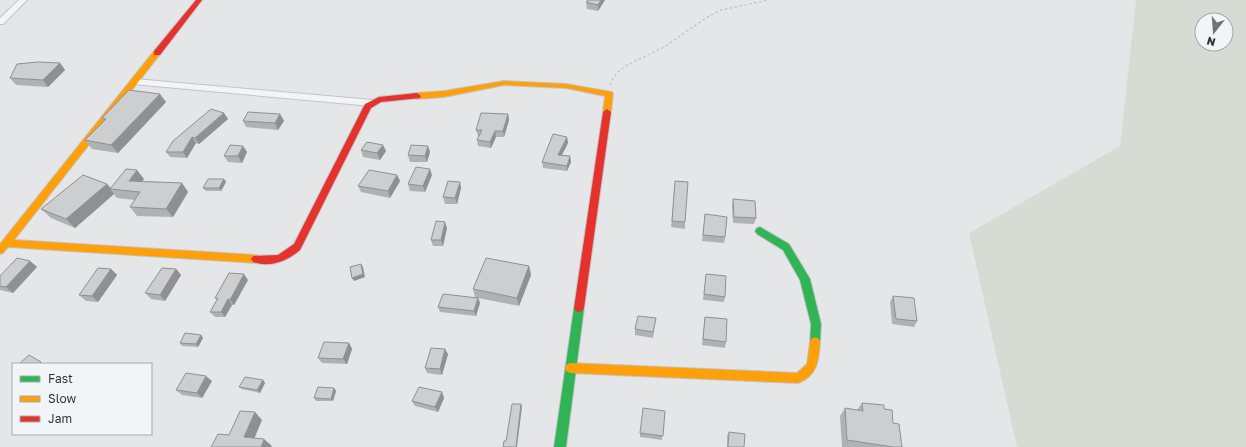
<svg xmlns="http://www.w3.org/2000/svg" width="1246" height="447" font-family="'Golos Text',sans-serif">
<rect width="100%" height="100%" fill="#e4e6e8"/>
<path fill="#d6dcd4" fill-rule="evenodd" d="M1136,0H1246V447H1017L969,233L1120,146ZM1202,20H1226V44H1202Z"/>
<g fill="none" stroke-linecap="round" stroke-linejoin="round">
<g stroke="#c2c4c6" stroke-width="2">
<g id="street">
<polygon points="19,0 27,0 3,24 0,24 0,18"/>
<polygon points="135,79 372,100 376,103 372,106 132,84 131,82"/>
</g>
</g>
<g stroke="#c2c4c6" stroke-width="2">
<g id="fast">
<polygon points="760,227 789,244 810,279 821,324 820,342 819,345 815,347 811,345 810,342 811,324 800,280 783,250 757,234 755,231 757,228"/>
<polygon points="579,304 582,305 584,308 566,447 554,447 574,308 576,305"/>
</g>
</g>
<g stroke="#c2c4c6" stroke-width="2">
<g id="slow">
<polygon points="154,51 157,51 161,53 14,240 256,255 259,256 261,259 259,262 256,263 8,247 3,253 0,254 0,244"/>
<polygon points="504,81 566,84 612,92 613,94 611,112 607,115 603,112 605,96 566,88 504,85 444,97 417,99 413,96 417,93 444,91"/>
<path d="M815,337L819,339L820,342C819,360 817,376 798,383L570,373L566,371L565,368L566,365L570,363L797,373L807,364L810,342L811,339Z"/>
</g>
</g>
<g stroke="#c2c4c6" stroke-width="2">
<g id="jam">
<polygon points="196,0 202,0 160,55 154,55 154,51"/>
<path d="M417,93L421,96L420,98L381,102L371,108L300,250C287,261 270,268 253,262L251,259L253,256L278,255L294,244L365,104L379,97Z"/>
<polygon points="607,109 611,112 584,308 582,311 579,312 576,311 574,308 603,112"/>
</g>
</g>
<polyline stroke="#c4c7c8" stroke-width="1.5" stroke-dasharray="2.5 2.5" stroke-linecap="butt" points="610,85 611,81 618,72 627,65 664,47 709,16 721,10 769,0"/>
<use href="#street" fill="#f3f4f5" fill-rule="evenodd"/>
<use href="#fast" fill="#30b455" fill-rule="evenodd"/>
<use href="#slow" fill="#ff9f0a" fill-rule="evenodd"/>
<use href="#jam" fill="#e5322d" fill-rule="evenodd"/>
</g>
<g fill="#afb1b3">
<polygon points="605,0 598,11 587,9 586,2"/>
<polygon points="60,63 65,70 48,87 16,85 10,78"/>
<polygon points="166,102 118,153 92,149 85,140 104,121 102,118"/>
<polygon points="224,113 228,119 199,144 196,143 187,158 170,157 166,152"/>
<polygon points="280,114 284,121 278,130 246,127 243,121"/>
<polygon points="508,114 509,120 504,137 496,137 491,148 478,146 477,140 479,136 478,136 476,130"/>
<polygon points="567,137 568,143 562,155 570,156 571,162 567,171 543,168 542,162"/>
<polygon points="243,146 247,152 242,163 228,162 224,156"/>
<polygon points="428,146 430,152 427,162 410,162 408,155"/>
<polygon points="361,150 386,151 380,160 363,157"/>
<polygon points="397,175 400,181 390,198 361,192 358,186"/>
<polygon points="432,175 425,192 410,191 408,184"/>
<polygon points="144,179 142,181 182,183 188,192 173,217 137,216 130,207 135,200 117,198 114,194 75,228 51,218 41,209 107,184 111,188"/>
<polygon points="224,179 226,182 221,191 206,191 203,188"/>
<polygon points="675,181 685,222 685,229 671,227"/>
<polygon points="460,182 461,188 457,204 445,204 443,197"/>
<polygon points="733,199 756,218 754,224 733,223 732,206"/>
<polygon points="705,214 725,237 724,243 702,241"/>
<polygon points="447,228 443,246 433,246 431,240"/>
<polygon points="30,261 37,267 13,293 0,290 0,276"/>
<polygon points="529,266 531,275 519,306 478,298 480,303 476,316 440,312 438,307 475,297 473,289"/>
<polygon points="111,269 117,275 98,302 86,301 79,295"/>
<polygon points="176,269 181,275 165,301 151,299 145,293"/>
<polygon points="706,274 725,297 724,302 703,300"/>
<polygon points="248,280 234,305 232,305 225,317 215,317 210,312 217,300 215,298"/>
<polygon points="893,296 917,321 914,327 892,324 890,302"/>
<polygon points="705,317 726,342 725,348 702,345"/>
<polygon points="656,318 653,338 635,335 635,329"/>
<polygon points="201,335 203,338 198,347 182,346 180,343"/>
<polygon points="349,343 352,349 347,364 322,363 318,358"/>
<polygon points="448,354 442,375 427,373 425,368"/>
<polygon points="263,380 265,383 260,393 242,389 239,387"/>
<polygon points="212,381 202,398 182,395 176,390"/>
<polygon points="334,388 336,391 333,401 316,401 314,398"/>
<polygon points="442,392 444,398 438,412 415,406 412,401"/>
<polygon points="862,403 884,409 902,447 842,447 840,416 845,408 857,410"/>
<polygon points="665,411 662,440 640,437 640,433"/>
<polygon points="729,432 744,447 727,447 727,436"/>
</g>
<g fill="#8f9092">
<polygon points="601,0 605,0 598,11 598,5"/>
<polygon points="60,63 65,70 48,87 43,80"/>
<polygon points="160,94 166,102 118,153 111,145"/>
<polygon points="224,113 228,119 199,144 195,138"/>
<polygon points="280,114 284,121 278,130 275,123"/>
<polygon points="508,114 509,120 504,137 503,131"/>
<polygon points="495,131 496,137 491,148 490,142"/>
<polygon points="192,137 196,143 187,158 183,152"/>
<polygon points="567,137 568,143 559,160 558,155"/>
<polygon points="383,145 386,151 380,160 377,153"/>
<polygon points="243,146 247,152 242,163 238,156"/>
<polygon points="428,146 430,152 427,162 425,156"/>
<polygon points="570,156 571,162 567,171 567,166"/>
<polygon points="430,169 432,175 425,192 423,186"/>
<polygon points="137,170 144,179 136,190 129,181"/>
<polygon points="397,175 400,181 390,198 388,191"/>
<polygon points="224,179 226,182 221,191 219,188"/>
<polygon points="460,182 461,188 457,204 455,198"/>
<polygon points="182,183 188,192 173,217 166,209"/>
<polygon points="107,184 112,190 110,189 114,194 75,228 66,219"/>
<polygon points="445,222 447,228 443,246 441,240"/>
<polygon points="30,261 37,267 13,293 6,287"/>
<polygon points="361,264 363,267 365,277 354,281 352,278"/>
<polygon points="529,266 531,275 519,306 517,298"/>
<polygon points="111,269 117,275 98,302 92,296"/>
<polygon points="176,269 181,275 165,301 160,295"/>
<polygon points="244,274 248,280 234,305 230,300"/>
<polygon points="478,298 480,303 476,316 474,311"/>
<polygon points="228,299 232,305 225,317 221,312"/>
<polygon points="201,335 203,338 198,347 196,344"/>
<polygon points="349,343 352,349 347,364 343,359"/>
<polygon points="445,349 448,354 442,375 440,369"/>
<polygon points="206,376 212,381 202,398 197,393"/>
<polygon points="263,380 265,383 260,393 257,390"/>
<polygon points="334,388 336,391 333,401 331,399"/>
<polygon points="442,392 444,398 438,412 435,407"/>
<polygon points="521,404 522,407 517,447 516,447"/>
<polygon points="255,412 262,420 252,444 244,437"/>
<polygon points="264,439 272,446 271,447 261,447"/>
</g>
<g fill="#ccced0" stroke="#8f9092">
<polygon points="588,0 601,0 598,5 586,2"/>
<polygon points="38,62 60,63 43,80 10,78 17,64"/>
<polygon points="129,90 160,94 111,145 85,140 106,119 102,118"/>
<polygon points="211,109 224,113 195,138 192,137 183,152 166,152 173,141"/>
<polygon points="248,112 280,114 275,123 243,121"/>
<polygon points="481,113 508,114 503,131 495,131 490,142 477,140 482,130 476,130"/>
<polygon points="553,134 567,137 558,155 570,156 567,166 542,162"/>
<polygon points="367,142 383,145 377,153 361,150"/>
<polygon points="230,145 243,146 238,156 224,156"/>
<polygon points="411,145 428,146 425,156 408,155"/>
<polygon points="416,167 430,169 423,186 408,184"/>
<polygon points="126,169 137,170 129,181 182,183 166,209 130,207 140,192 110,189"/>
<polygon points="369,170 397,175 388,191 358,186"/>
<polygon points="83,175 107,184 66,219 41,209"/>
<polygon points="208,179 224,179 219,188 203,188"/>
<polygon points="448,181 460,182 455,198 443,197"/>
<polygon points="675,181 688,182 685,222 672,221"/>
<polygon points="733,199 755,201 756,218 734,217"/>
<polygon points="705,214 727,217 725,237 703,235"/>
<polygon points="436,221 445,222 441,240 431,240"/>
<polygon points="17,258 30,261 6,287 0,286 0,276"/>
<polygon points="486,258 529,266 517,298 473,289"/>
<polygon points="361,264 363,274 352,278 350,267"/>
<polygon points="98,268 111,269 92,296 79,295"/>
<polygon points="162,268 176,269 160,295 145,293"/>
<polygon points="229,273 244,274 230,300 228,299 221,312 210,312 218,298 215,298"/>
<polygon points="706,274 726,276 725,297 704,294"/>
<polygon points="443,294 478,298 474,311 438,307"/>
<polygon points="893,296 914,298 917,321 896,319"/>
<polygon points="638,316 656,318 653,332 635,329"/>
<polygon points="705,317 727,319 726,342 703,339"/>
<polygon points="185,333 201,335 196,344 180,343"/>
<polygon points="324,342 349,343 343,359 318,358"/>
<polygon points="431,348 445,349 440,369 425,368"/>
<polygon points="29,355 41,362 39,364 19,364"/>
<polygon points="186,373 206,376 197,393 176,390"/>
<polygon points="245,377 263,380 257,390 239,387"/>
<polygon points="318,387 334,388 331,399 314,398"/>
<polygon points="419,387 442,392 435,407 412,401"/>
<polygon points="862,403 884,405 884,409 892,410 893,423 899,424 902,447 893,447 847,440 845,408 863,411"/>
<polygon points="512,404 521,404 516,447 503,447 504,441 506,441"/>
<polygon points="643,408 665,411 663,436 640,433"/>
<polygon points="240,411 255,412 244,437 264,439 261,447 211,447 218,434 229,435"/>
<polygon points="729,432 745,434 744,447 728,447"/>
</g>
<rect x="12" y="363" width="140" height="72" fill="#f2f5f7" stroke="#a2a9ae"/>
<rect x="20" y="376" width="20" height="6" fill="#30b455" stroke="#a2a9ae"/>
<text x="48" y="383" font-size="12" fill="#2b3641">Fast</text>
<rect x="20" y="396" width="20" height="6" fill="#ff9f0a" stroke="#a2a9ae"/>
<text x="48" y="403" font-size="12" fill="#2b3641">Slow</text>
<rect x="20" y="416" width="20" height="6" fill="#e5322d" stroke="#a2a9ae"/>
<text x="48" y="423" font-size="12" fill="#2b3641">Jam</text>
<g transform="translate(1214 32) rotate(197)"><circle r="19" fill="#f2f5f7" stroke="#a2a9ae"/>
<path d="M0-3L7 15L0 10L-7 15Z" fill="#6c747b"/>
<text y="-6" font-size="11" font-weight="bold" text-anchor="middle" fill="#2b3641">N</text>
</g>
</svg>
